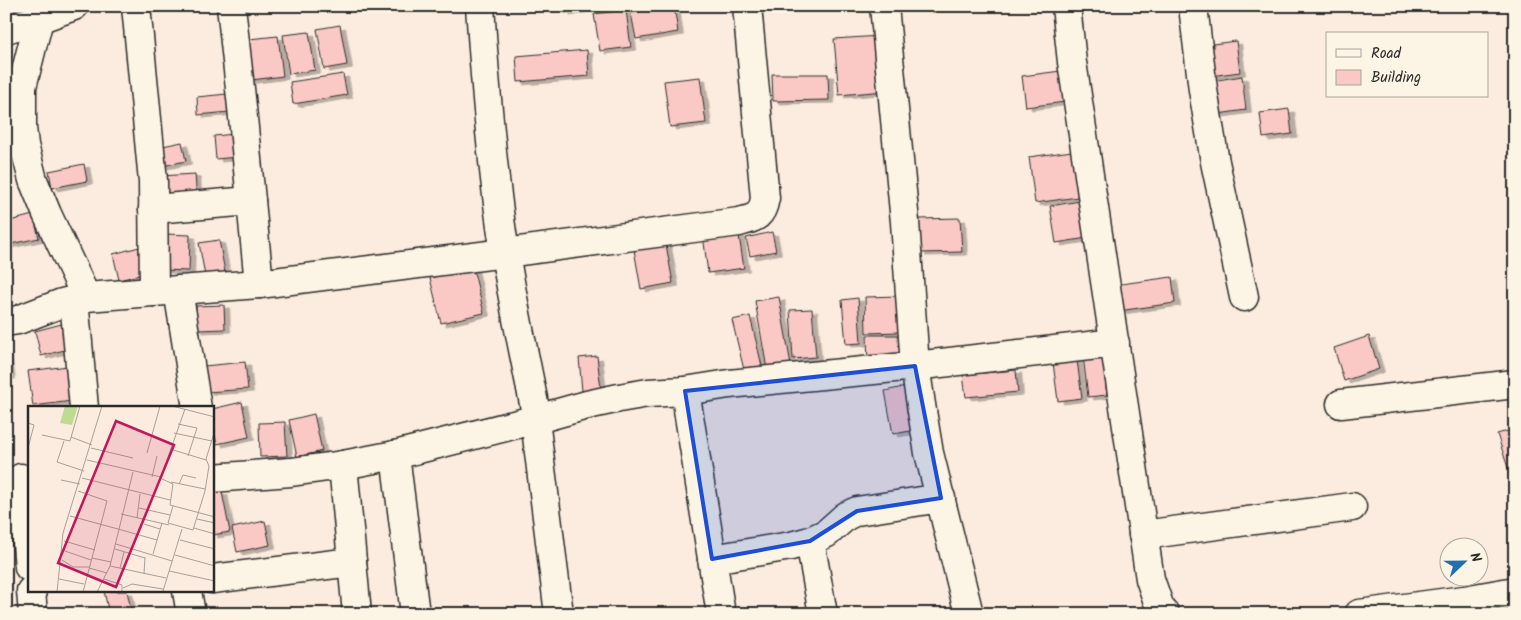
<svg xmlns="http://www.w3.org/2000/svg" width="1521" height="620" font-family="Kalam,sans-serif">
<defs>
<filter id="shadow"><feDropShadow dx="5.5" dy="3" stdDeviation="0" flood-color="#0004"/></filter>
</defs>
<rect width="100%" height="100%" fill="#fcecdf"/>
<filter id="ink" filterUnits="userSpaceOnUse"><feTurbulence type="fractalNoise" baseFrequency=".02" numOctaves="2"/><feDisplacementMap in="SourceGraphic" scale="10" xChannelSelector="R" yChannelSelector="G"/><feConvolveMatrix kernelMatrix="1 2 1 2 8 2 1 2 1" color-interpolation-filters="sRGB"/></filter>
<g filter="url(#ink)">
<g fill="#fac9c5" stroke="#2b2b2b" filter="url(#shadow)">
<polygon points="6,6 25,6 26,13 6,19"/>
<polygon points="564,6 593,6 593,7 565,13"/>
<polygon points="674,6 678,32 636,39 631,13"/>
<polygon points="626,10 631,47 600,51 594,14"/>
<polygon points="340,25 347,65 324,69 317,29"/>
<polygon points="309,32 315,70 289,74 283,35"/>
<polygon points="278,36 283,76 244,81 239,40"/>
<polygon points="880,36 885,91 839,95 834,39"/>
<polygon points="1236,41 1240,72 1210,76 1205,45"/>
<polygon points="587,50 589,76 518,82 516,56"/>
<polygon points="1061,71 1065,102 1026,107 1022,76"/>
<polygon points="343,74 347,95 293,104 290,82"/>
<polygon points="772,74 828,74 829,100 773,101"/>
<polygon points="1242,76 1246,110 1218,114 1212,81"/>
<polygon points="700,77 706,123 670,127 664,81"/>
<polygon points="10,93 14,115 6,116 6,94"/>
<polygon points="227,94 229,112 198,115 197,97"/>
<polygon points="1289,109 1292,134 1263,138 1260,113"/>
<polygon points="235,134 237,157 216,159 214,136"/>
<polygon points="182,142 186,161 162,166 158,147"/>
<polygon points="1079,150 1085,196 1035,203 1029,157"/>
<polygon points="84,164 87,181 52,188 49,171"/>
<polygon points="195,174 197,201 162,203 160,176"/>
<polygon points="1086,200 1093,237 1056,243 1050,206"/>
<polygon points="33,215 39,238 6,245 6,222"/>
<polygon points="960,218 962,252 920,253 919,219"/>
<polygon points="738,229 744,268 708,273 703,235"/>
<polygon points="772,232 776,251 750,256 746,238"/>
<polygon points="165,234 190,235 189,271 163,270"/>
<polygon points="665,239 673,283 641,289 633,244"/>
<polygon points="219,240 225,272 205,276 199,243"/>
<polygon points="143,246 150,272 119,280 113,254"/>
<polygon points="473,268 484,313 441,323 430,278"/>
<polygon points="1172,277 1175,303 1118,311 1114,285"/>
<polygon points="899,296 900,332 866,333 865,297"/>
<polygon points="779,297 791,365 767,369 755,301"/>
<polygon points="858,298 861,343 846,344 842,300"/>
<polygon points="224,305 225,329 197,330 196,306"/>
<polygon points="812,309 816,357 793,359 790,310"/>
<polygon points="750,316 762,366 744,370 732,320"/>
<polygon points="69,322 76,347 41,356 35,331"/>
<polygon points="867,335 903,335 904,365 868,365"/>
<polygon points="1369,336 1379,369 1344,381 1334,348"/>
<polygon points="6,351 10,376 6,376"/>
<polygon points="1076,352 1082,398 1058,401 1052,355"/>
<polygon points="1102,354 1107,395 1088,397 1083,356"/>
<polygon points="597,356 601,389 582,391 579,358"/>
<polygon points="245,362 248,389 207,392 204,366"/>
<polygon points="68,366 72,401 33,406 28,371"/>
<polygon points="1016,370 1018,392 966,397 963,375"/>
<polygon points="908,386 916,430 893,434 885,391"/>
<polygon points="242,402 249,437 217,444 212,424 212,409"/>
<polygon points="314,414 322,451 297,457 289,420"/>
<polygon points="285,422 287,456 260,457 259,423"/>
<polygon points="1515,429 1515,465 1508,468 1497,434"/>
<polygon points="13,483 15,507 6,508 6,484"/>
<polygon points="222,492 230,532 212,535 212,493"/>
<polygon points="265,521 270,545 237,552 232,528"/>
<polygon points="104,591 127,591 132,614 109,614"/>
<polygon points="183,608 184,614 154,614"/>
<polygon points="1515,609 1515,614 1493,614 1492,613"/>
</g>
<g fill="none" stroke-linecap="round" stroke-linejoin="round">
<g stroke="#2b2b2b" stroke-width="31">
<g id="minor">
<polyline points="136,6 153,181 154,292"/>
<polyline points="231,6 242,107 259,284"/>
<path d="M480,6C485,82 491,158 502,233C511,296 525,357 537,419"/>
<polyline points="884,6 905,222 915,366 922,411 929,453 969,614"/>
<polyline points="1066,6 1072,62 1150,579 1160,608 1165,614"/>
<polyline points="1193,6 1203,90 1215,162 1244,297"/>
<polyline points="39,19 22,87 22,128 24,145 33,180 47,214 86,297"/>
<polyline points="6,29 39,19 74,6"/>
<polyline points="153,209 251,201"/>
<polyline points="178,290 197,408"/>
<polyline points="74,300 84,408"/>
<path d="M6,322L18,320L62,303L86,297L259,284L505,253L739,222C756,218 762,216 765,198L747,6"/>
<polyline points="685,391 721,614"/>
<polyline points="1341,404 1515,384"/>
<polyline points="535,420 559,614"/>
<polyline points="395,455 415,614"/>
<polyline points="343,465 357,614"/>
<polyline points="21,478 29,567"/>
<polyline points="212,478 291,472 343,465 395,455 537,419 587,405 619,398 648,393 685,391 729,384 915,366 1115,343"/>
<polyline points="1143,535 1352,507"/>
<polyline points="810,541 823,614"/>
<polyline points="712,559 791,546 810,541 827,533 846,516 857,511 941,498"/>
<polyline points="212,579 352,562"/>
<polyline points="31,591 33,614"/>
<polyline points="187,591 191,614"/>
<polyline points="1359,614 1464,600 1515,591"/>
</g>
</g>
<use href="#minor" stroke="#fcf5e5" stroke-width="28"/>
</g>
</g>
<path fill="#1d4ed8" fill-opacity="0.2" stroke="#1d4ed8" stroke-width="4" stroke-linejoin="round" d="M915,366L941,498L857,511L810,541L712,559L685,391Z"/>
<g transform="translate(28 406)">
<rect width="186" height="186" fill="#fcecdf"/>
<path d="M37,0H50L44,19L32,17Z" fill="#bfda91"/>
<path fill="none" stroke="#a89f97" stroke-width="1" d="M144,0L187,11M0,17L6,19L0,42M150,18L169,22L160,50M146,27L184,35M14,29L42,35L52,0M43,31L64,39M36,35L29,56L56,65M63,42L105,52M142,43L178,54M119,47L132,0M59,54L133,71L157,3M124,71L129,50M54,72L142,94M132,72L145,78L142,99L187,111M33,74L52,78M143,76L177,83M151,78L155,69L168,72M50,85L79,95L55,186M145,100L140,117L165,124L177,85L181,60L178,53L187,24M111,102L142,109M93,108L141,119M42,110L90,123M109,112L112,88M169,113L187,117M116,118L132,123M166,122L187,128M90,123L129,134M152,134L187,143M36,135L67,144M88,138L144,155M87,143L117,152M34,144L63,154M125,148L134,117M147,149L187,160M64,152L83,156M34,154L45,161H61M82,160L138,172M61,162L79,167M92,162L96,146M141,165L187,175M116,168L117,151M31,173L56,178M76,173L94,179V186M95,182L104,178L135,183M135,185L154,123M29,186L35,127L74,0M69,186L82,160L105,66"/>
<path fill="#c2185b" fill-opacity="0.15" stroke="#c2185b" stroke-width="2.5" d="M88,15L146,39L88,181L30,157Z"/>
<rect width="186" height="186" fill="none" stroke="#2b2b2b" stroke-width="2.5"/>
</g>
<rect width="1521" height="620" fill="none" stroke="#fcf5e5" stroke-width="25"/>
<rect x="12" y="12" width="1496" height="595" fill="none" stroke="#2b2b2b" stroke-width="2" filter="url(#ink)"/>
<rect x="1326" y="32" width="162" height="65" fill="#fcf5e5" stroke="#a8a49b"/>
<rect x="1336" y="49" width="25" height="8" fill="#fcf5e5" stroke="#a8a49b"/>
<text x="1371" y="58" font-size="15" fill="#2b2b2b">Road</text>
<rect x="1336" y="70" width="25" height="15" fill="#fac9c5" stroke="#a8a49b"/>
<text x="1371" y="82" font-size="15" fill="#2b2b2b">Building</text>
<g transform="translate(1464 562) rotate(68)"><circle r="24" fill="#fcf5e5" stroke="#a8a49b"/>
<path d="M0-4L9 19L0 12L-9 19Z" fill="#1f6fb2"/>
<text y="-8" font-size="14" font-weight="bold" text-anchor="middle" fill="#2b2b2b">N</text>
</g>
</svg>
